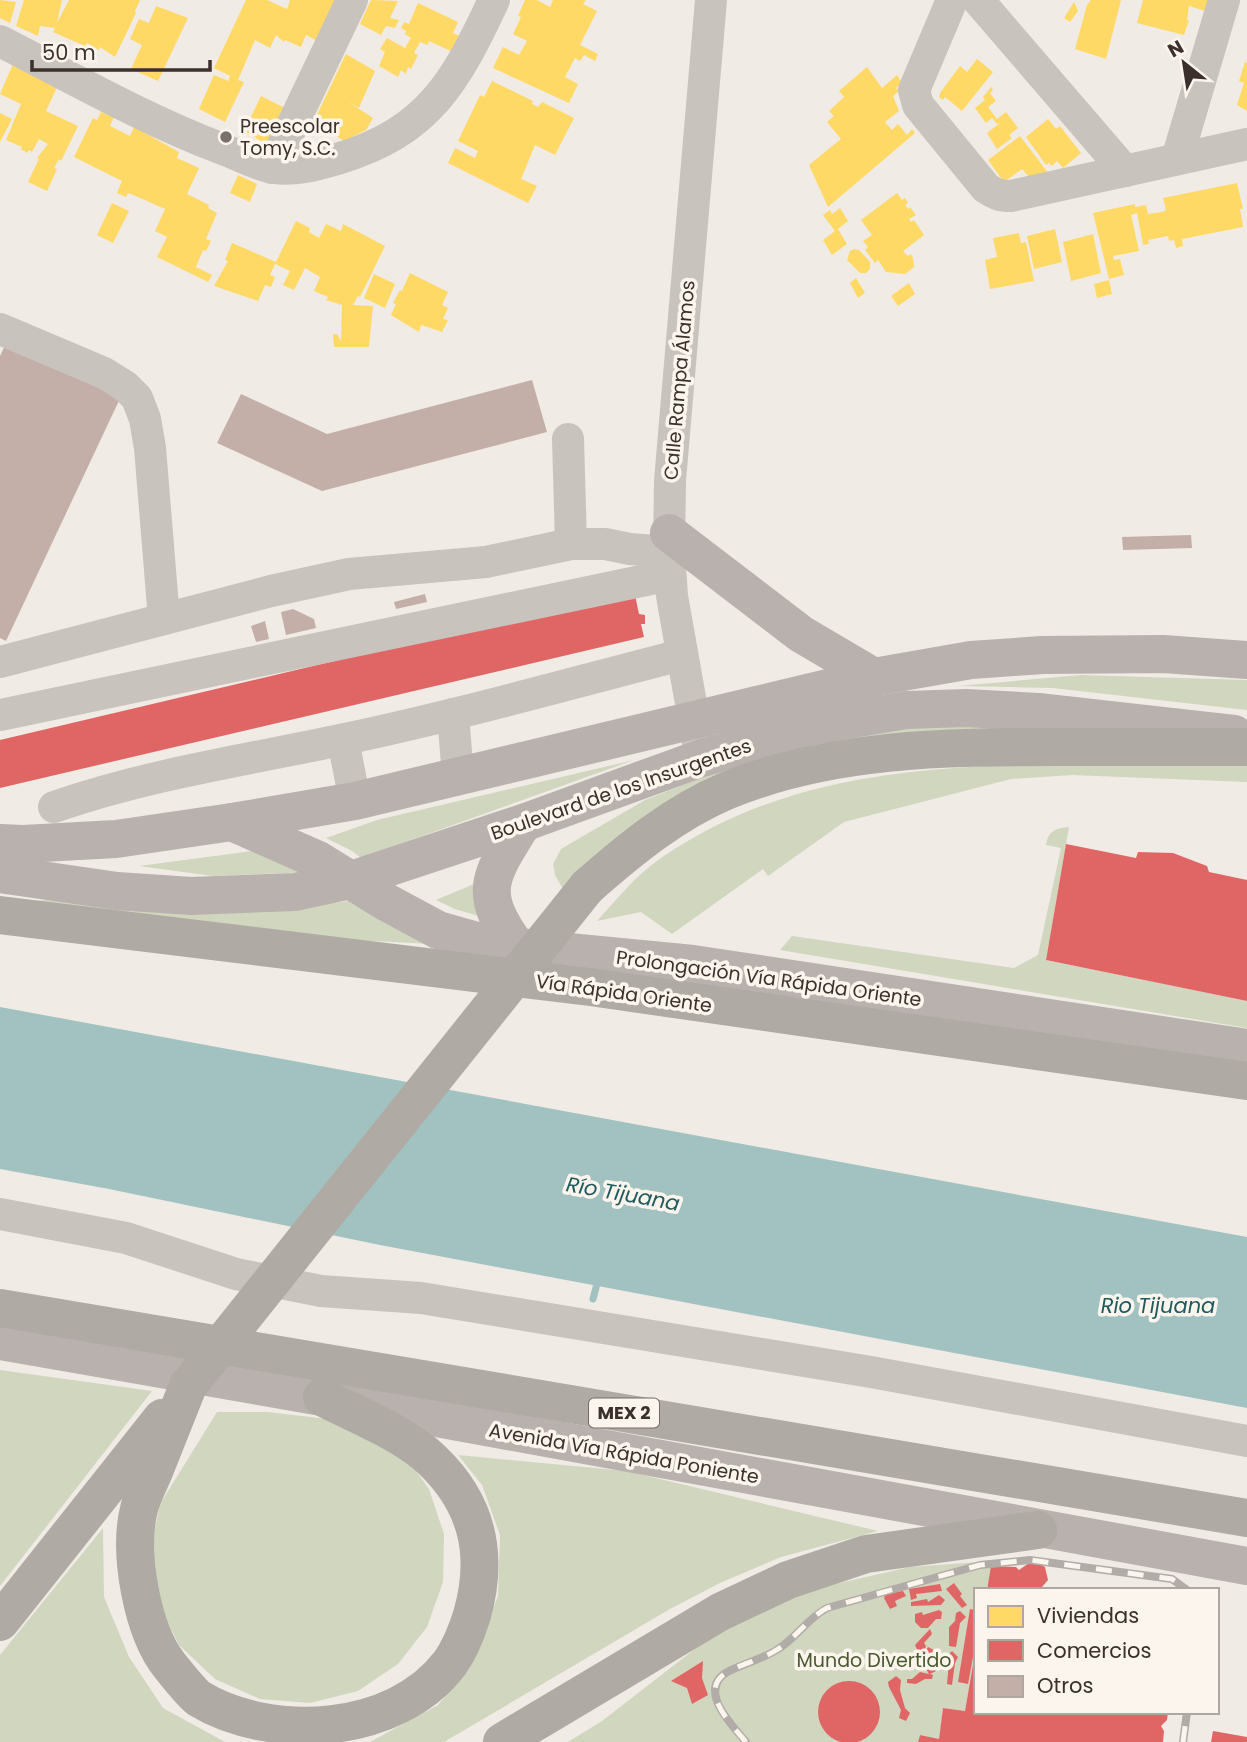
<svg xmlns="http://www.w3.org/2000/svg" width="1247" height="1742" font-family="Poppins,sans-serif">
<rect width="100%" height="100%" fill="#f0ebe5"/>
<g fill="#d1d6bf">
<polygon points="1081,675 1247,680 1247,710 1053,688 958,686"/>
<polygon points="917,724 1120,729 813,750 568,898 555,875 553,864 561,849 645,800 719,771 807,743"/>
<polygon points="634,760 361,858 352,851 326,838 377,820"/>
<path d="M1247,763V782L1072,775L1011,779L844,822L768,876L763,869L672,934L641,912L597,921C617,899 636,875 661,858C786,772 932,765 1078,764C1134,764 1191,763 1247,763Z"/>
<path d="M1069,827L1046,960L1247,1001V1028L780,950L792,936L1014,968L1038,955L1061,848L1046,845C1048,831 1056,828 1069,827Z"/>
<polygon points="260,850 312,872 213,876 139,866"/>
<polygon points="488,878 492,920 455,909 436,900"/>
<polygon points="77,896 285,909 357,900 453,945 332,939 36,901"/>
<polygon points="0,1370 152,1391 0,1586"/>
<polygon points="217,1412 268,1412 361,1423 401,1450 429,1489 444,1534 443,1582 427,1627 398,1664 358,1691 310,1703 260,1699 215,1679 179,1645 157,1601 150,1552 160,1504"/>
<polygon points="458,1455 626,1471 878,1531 781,1557 722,1582 670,1609 444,1742 370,1742 438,1705 469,1668 498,1596 500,1535 482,1485"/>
<polygon points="103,1528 104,1597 129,1657 163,1708 225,1742 0,1742 0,1655"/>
<polygon points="992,1561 987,1590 976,1590 976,1651 965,1711 943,1708 939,1739 920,1735 918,1742 568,1742 602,1721 700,1645 752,1615 787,1599 826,1586 910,1567"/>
</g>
<polygon fill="#a1c2c1" points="0,1007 1247,1237 1247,1408 380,1245 109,1189 0,1169"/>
<g fill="#ffd966">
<polygon points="0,0 16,2 10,23 0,18"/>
<polygon points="24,0 62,0 57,23 69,0 140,0 135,11 136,13 115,57 100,47 99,50 87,43 85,46 53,32 55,28 40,26 38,36 16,26"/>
<polygon points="246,0 267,0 287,9 290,0 344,0 323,44 306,35 301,47 285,40 284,42 276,35 270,48 255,40 238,80 244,82 225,122 199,109 214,75 228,81 230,76 214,68"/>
<polygon points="371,0 398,1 390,18 399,20 395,28 386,26 381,35 360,24"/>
<polygon points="525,0 537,0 550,7 553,0 586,0 583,4 597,11 580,45 598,54 595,61 584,55 580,61 575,58 565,77 578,84 569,103 493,68 503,47 519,55 527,41 513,34 521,17 518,16"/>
<polygon points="1091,0 1121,0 1106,59 1075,49 1087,5"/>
<polygon points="1143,0 1209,0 1205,11 1189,6 1187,20 1189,20 1184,35 1137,23"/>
<polygon points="1074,2 1078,11 1070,22 1064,18"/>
<polygon points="418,3 458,22 453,33 460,36 453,52 429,41 428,45 420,42 414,53 418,55 411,69 408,67 406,74 401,70 398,77 379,66 385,52 380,49 387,38 405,48 411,38 405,34 406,31 401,28 404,22 409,24"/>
<polygon points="156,6 188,18 158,81 131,69 142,45 130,39 139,19 149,23"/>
<polygon points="346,54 375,71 359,108 347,101 373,118 366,130 344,141 314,121"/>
<polygon points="977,59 993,72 962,111 945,97 943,100 939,97 940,93 960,66 967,72"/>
<polygon points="1245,62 1247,63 1247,111 1237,105 1244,83 1239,81"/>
<polygon points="13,64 58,85 46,111 78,126 61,161 59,159 54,168 57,169 47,191 28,182 39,159 37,158 48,144 39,139 32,152 29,150 27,153 21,149 22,147 6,140 21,104 0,94"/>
<polygon points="867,67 882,88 897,75 902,83 896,88 899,91 893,96 899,111 885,122 892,130 898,124 907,135 912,129 915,133 828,207 809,165 841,139 827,122 834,116 829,111 844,97 839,91"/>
<polygon points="492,81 533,101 532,104 538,107 542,102 574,118 555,155 535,145 521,179 537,186 528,203 448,163 455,148 475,158 478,151 458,141 480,95 484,97"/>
<polygon points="991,87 993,90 990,93 996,101 988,107 997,119 1006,112 1018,128 1009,135 1012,138 997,149 987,133 1000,123 997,124 992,118 986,123 975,108 985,100 983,97"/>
<polygon points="261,96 289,110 271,147 244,131"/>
<polygon points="101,112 114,117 110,126 130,136 136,122 148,128 145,133 179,152 177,158 199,168 187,194 209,205 208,208 217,213 206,239 211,241 206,251 203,250 196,267 212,275 208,282 157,257 167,237 155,231 165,209 138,197 128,193 126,197 117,193 122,181 74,157 93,118 97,120"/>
<polygon points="0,113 12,119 0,142"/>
<polygon points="1048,119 1056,129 1060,126 1081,153 1063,168 1057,161 1052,166 1049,163 1046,165 1026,137"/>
<polygon points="1020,136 1056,183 1038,187 1022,169 1004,182 988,160"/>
<polygon points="238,175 257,184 250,202 230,193"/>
<polygon points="1237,183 1243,209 1240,209 1243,227 1182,239 1183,246 1176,248 1174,240 1169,241 1168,236 1148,240 1149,244 1143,245 1137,213 1131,215 1139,251 1113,256 1114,260 1120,259 1124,275 1109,279 1093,213 1135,204 1135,207 1146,205 1148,214 1162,212 1166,210 1163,198"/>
<polygon points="897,193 902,200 905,198 908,203 905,205 908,209 910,207 916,215 909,219 911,222 914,220 924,235 903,251 908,256 911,254 913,258 914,267 905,274 886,272 878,260 875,263 865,250 868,247 863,241 872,235 861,220"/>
<polygon points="112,203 129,211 113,243 97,235"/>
<polygon points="840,208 848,221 838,229 847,244 832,255 823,240 835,231 823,215 830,210 832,214"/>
<polygon points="296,221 310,228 309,232 319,238 326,224 341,231 343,224 385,246 360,297 358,296 353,305 373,306 369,347 334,347 333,334 337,334 341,341 342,305 326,300 328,297 314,291 320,277 305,268 294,290 283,285 290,271 275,264 270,275 275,277 271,287 265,285 258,301 214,286 228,261 225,260 232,243 276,262"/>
<polygon points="1055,229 1062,262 1034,269 1027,236"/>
<polygon points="1019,233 1021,243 1026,242 1034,281 990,289 985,260 997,257 993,238"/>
<polygon points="1093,234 1101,273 1071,281 1063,242"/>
<polygon points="854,249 859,250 870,262 870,269 866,273 860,273 847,260 850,251"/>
<polygon points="410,273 448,292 442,305 448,308 443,319 448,320 442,332 421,325 419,332 391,315 396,304 393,303 400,290 402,291"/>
<polygon points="374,274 395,284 385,308 364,298"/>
<polygon points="856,278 865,293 858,298 850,283"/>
<polygon points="1109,280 1112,294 1097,298 1094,284"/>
<polygon points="909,283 915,294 898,306 891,296"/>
</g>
<g fill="#e06666">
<polygon points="634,590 639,614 645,615 645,624 641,624 644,637 0,788 0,740"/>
<polygon points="1066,844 1136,858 1138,852 1173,853 1207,866 1209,872 1247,880 1247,1001 1046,960"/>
<polygon points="1029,1563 1038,1563 1045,1567 1048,1580 1042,1587 1033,1590 987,1590 991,1566 1016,1567 1019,1570"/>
<polygon points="954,1583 962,1594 960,1596 967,1605 962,1608 946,1589"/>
<polygon points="940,1584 942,1591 916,1594 917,1598 911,1600 909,1589"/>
<polygon points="903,1591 906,1596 895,1601 897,1606 890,1609 884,1598 886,1593"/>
<polygon points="939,1595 945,1600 941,1605 911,1606 911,1602 927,1599 928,1602"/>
<polygon points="970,1609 976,1610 976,1641 968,1684 958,1682"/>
<polygon points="939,1610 942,1612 941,1619 936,1619 928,1628 921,1628 915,1622 915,1614 922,1612 923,1615"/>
<polygon points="960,1611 966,1617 960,1623 956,1647 949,1646 949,1627 955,1621 956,1613"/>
<polygon points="930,1629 932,1634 924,1643 926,1646 924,1652 918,1652 915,1645"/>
<polygon points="928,1647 936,1651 944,1659 940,1663 938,1660 935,1663 936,1671 930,1674 933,1675 932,1679 925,1679 916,1684 907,1683 907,1679 912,1679 920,1672 929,1674 925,1667 916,1668 914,1665 917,1661 926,1664 934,1656 925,1652"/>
<polygon points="952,1651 958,1657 955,1663 952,1685 947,1684 949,1663 946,1657"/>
<polygon points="974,1659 976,1712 1168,1712 1167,1720 1161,1726 1164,1731 1163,1742 918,1742 920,1735 939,1739 943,1708 965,1711"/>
<polygon points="703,1661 702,1678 708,1695 692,1704 687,1688 671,1681"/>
<polygon points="896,1676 901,1680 900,1690 905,1708 910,1713 906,1721 899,1718 901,1710 889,1687 888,1682"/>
<circle cx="849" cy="1712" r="31"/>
<polygon points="1213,1731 1247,1737 1247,1742 1211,1742"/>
</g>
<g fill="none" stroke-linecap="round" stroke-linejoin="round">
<polyline stroke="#a1c2c1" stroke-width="7" points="593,1299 599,1276"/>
</g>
<g fill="#c3afa7">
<polygon points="10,335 124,390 6,641 0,638 0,356"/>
<polygon points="532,380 547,432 322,491 217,443 241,394 327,434"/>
<polygon points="1191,535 1192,548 1123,550 1122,537"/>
<polygon points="425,594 427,602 396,609 394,602"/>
<polygon points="293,609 314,619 316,628 286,635 281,612"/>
<polygon points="265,621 269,639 256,642 251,626"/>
</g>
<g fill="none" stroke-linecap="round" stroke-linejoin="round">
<g stroke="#c9c3be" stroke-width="32">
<path d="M952,0L914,90L918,105L986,188C995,194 1000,196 1011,196L1247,144"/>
<polyline points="978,0 1125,171"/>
<path d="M0,41C72,78 144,119 220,148C237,154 256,165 274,168C296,171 316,165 337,159C429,132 456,81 494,0"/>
<polyline points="1177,159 1224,0"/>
<polyline points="272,168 352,0"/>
<polyline points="0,329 104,373 125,386 137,398 145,419 150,448 164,619"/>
<polyline points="568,439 571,544"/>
<polyline points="0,662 271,591 349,574 486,562 571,544 605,544 630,549 669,552"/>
<polyline points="453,714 458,777"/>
<polyline points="0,715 670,575"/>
<polyline points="343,740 355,801"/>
<polyline points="698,743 672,596 669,552 670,481 711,0"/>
<path d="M54,807C149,774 247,760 345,739C458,715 569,684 681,655"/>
<polyline points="0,1214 126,1238 236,1274 321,1291 421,1298 871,1372 1247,1441"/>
</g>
<g stroke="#b8b1ad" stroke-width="38">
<polyline points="669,533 801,634 874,677"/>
<polyline points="232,822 318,860 386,902 438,930 477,941 517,947 693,964 1247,1048"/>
<polyline points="0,843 23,844 116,839 232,822 355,801 874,677 971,660 1042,655 1163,654 1247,660"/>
<polyline points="0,874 117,891 191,896 295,892 351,880 523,823 702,758 811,726 906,710 966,708 1038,712 1234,734"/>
<path d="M517,947C476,892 490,876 523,823"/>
<polyline points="0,1341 322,1397 1247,1566"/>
</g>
<g stroke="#afaaa4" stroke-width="38">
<path d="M587,887C629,850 674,813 726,791C830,748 945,747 1056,747C1119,747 1183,747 1247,747"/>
<polyline points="0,915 590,987 1247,1081"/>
<polyline points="0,1308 1247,1518"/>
<path d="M188,1386C177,1414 166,1441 155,1469C150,1482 142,1495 139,1509C128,1553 142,1631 170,1666C179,1677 188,1689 198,1698C270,1742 395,1736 450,1663C460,1649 467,1631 472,1615C489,1555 478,1504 432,1460C402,1432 358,1416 322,1397"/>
<polyline points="0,1622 162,1418"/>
<polyline points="502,1742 720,1612 788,1580 866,1554 1038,1530"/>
</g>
<g stroke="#b1aca8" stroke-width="8">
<g id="rail">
<path d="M746,1742C732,1725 695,1689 729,1671C745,1663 763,1659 778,1649C796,1638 808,1618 827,1608L980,1565L1030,1560L1172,1579L1187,1590"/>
<polyline points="1183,1742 1187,1712"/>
</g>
</g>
<use href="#rail" stroke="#fbf5ee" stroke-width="5" stroke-dasharray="16" stroke-linecap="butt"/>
<polyline stroke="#afaaa4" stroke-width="38" points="188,1386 587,887"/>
</g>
<circle fill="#7a716c" stroke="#fbf5ee" stroke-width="2.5" cx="226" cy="137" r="7"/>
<g text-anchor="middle" stroke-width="7" stroke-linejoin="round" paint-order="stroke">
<rect fill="#fbf5ee" stroke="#756b66" stroke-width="2" x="589" y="1398.5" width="70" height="29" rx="5"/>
<g font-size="18" font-weight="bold" fill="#3b302b">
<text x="624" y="1419">MEX 2</text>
</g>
<g font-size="19" fill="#3b302b" stroke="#fbf5ee" text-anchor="start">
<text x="240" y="133">Preescolar<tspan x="240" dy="22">Tomy, S.C.</tspan></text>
</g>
<g font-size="19" fill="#3b302b" stroke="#fbf5ee">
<text transform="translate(679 380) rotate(-85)" y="7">Calle Rampa Álamos</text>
<text transform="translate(621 789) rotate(-19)" y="7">Boulevard de los Insurgentes</text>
<text transform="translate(769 978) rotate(8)" y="7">Prolongación Vía Rápida Oriente</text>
<text transform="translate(624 993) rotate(8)" y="7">Vía Rápida Oriente</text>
<text transform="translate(624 1453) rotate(10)" y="7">Avenida Vía Rápida Poniente</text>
</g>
<g font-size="19" fill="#4a5a2e" stroke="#fbf5ee">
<text x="874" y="1667">Mundo Divertido</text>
</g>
<g font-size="21" font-style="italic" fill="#1f5a5e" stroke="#fbf5ee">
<text transform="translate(623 1194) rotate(10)" y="7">Río Tijuana</text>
<text x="1158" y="1313">Rio Tijuana</text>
</g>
</g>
<rect x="974" y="1588" width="245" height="126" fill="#fbf5ee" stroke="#aea6a0" stroke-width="2"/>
<rect x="988" y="1606" width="35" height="21" fill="#ffd966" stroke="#aea6a0" stroke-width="2"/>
<text x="1037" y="1623" font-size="21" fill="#3b302b">Viviendas</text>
<rect x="988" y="1640" width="35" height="21" fill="#e06666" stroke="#aea6a0" stroke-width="2"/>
<text x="1037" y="1658" font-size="21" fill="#3b302b">Comercios</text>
<rect x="988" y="1676" width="35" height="21" fill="#c3afa7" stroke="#aea6a0" stroke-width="2"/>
<text x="1037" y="1693" font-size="21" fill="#3b302b">Otros</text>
<g transform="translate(1184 63) rotate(330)" stroke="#fbf5ee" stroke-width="5" paint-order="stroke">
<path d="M0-5L12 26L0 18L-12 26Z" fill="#3b302b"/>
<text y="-10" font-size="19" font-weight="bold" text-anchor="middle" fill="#3b302b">N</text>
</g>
<path d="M32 60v10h178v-10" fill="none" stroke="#3b302b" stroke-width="3.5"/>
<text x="42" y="60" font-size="21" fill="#3b302b" stroke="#fbf5ee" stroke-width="5" paint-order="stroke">50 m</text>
</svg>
